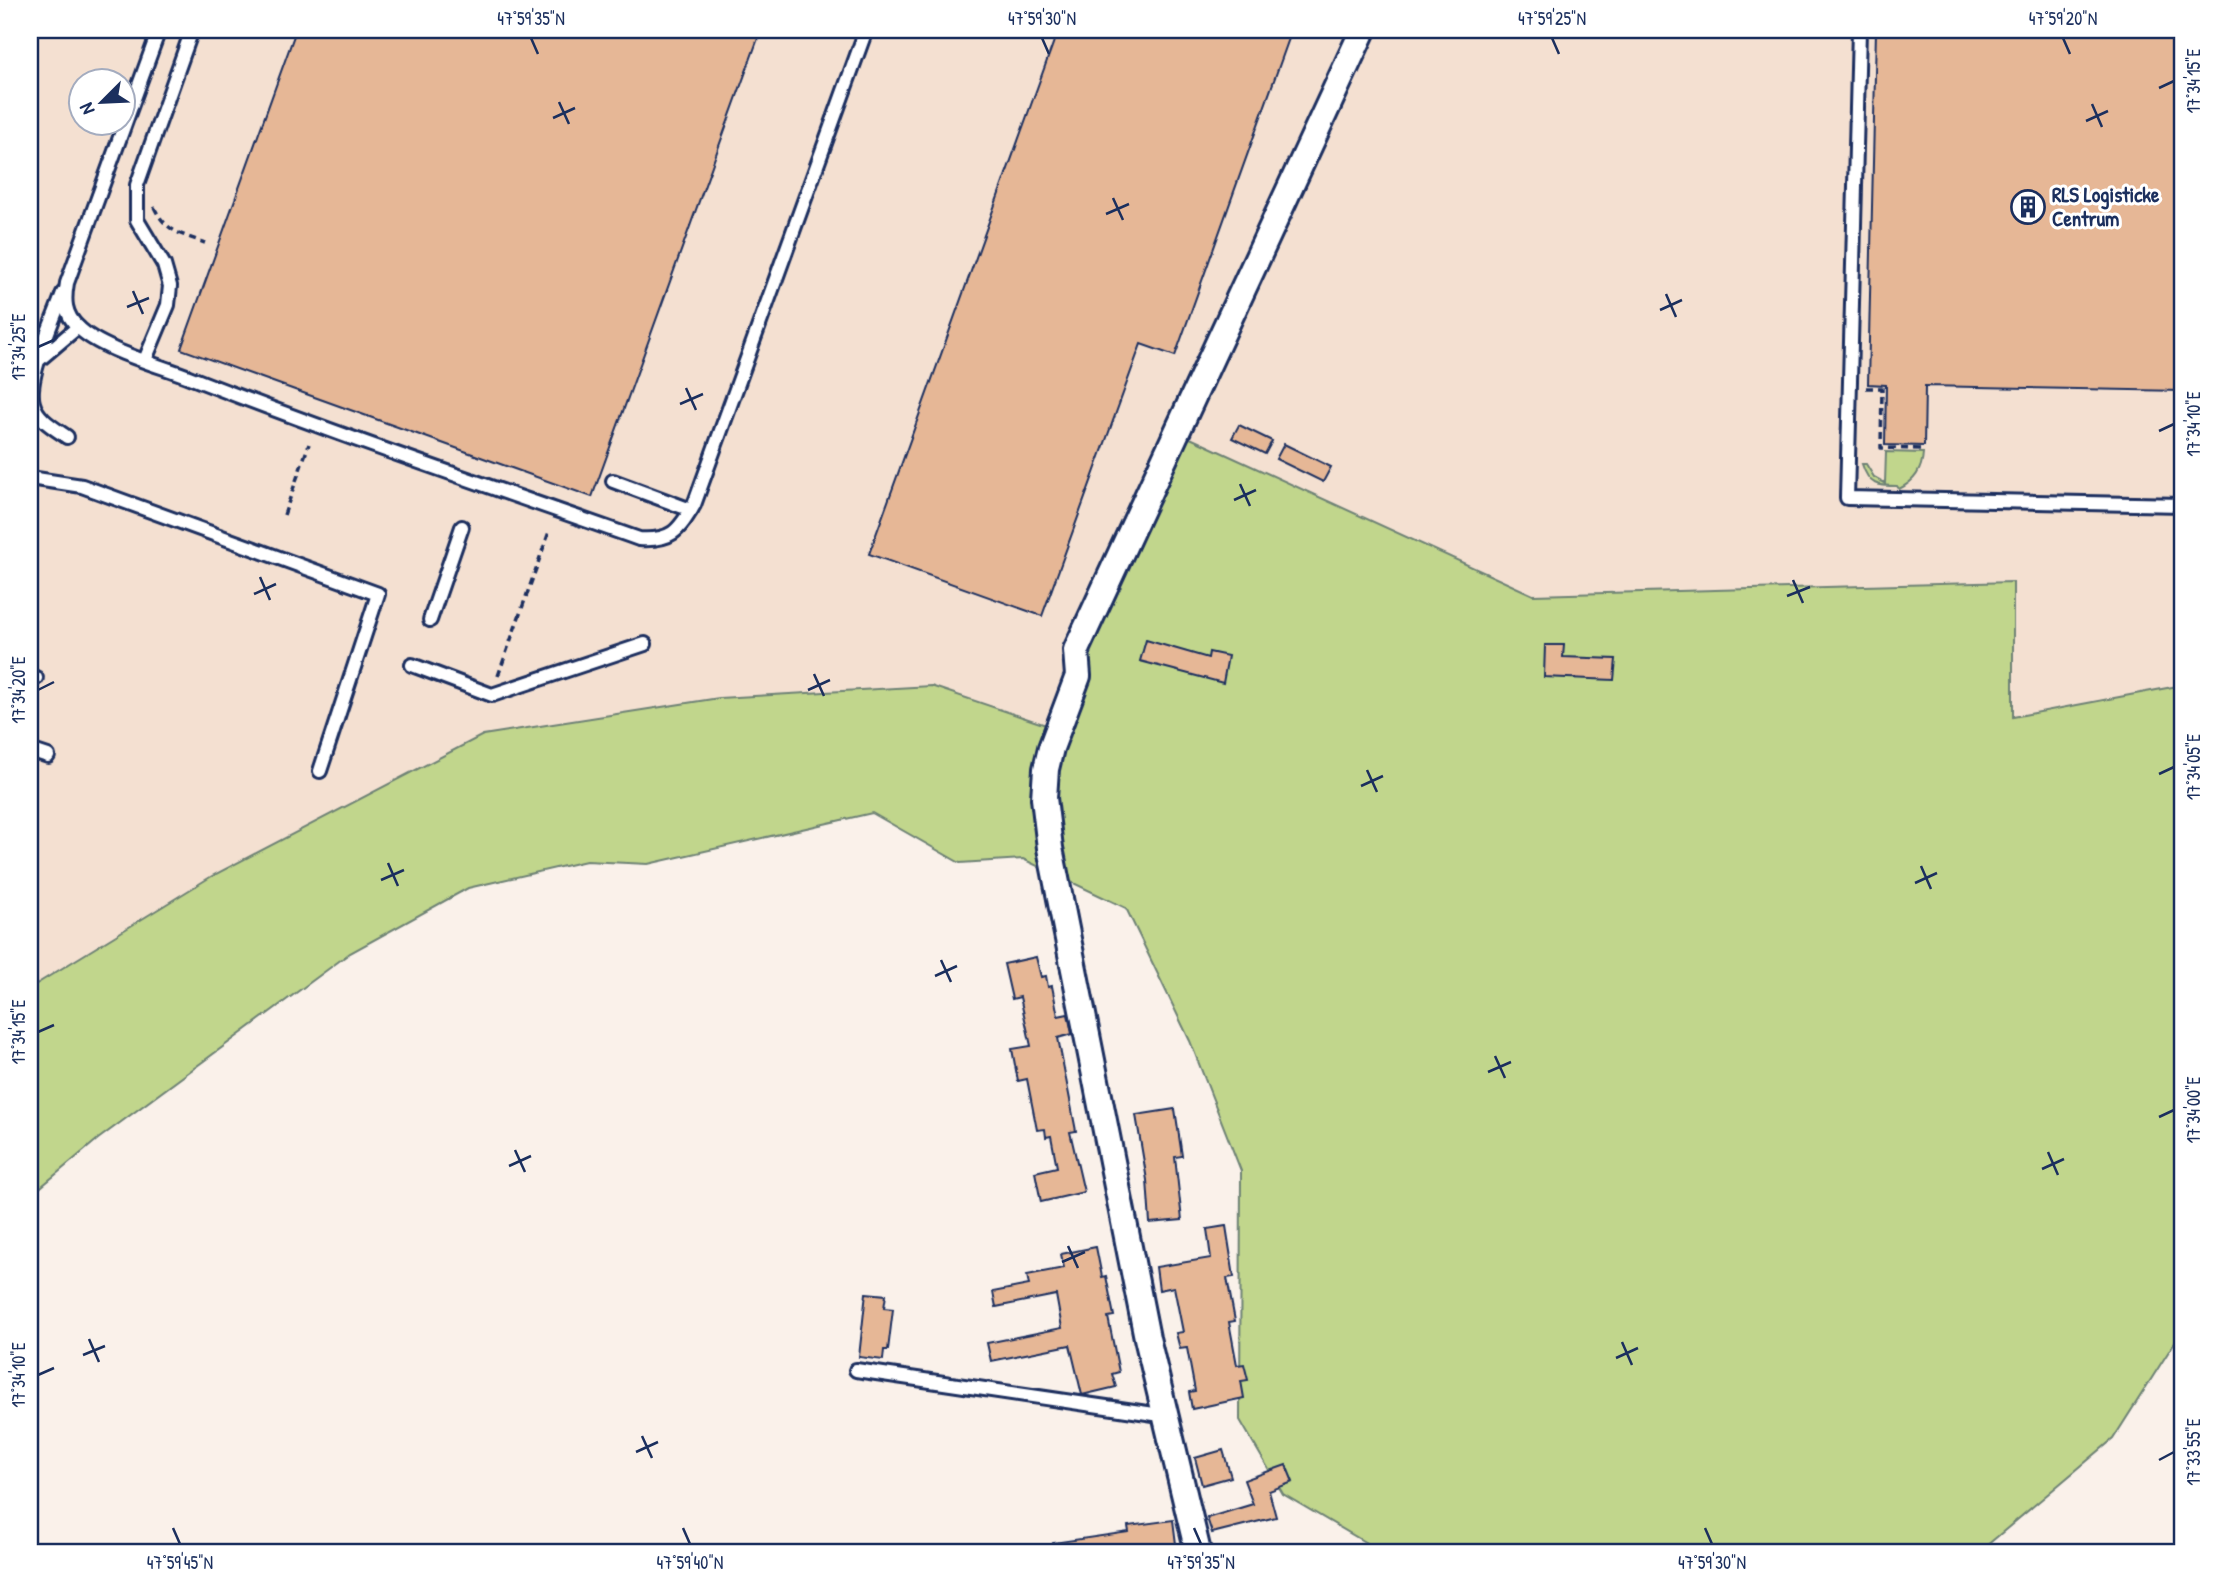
<svg xmlns="http://www.w3.org/2000/svg" width="2213" height="1582" font-family="'Patrick Hand',sans-serif">
<rect width="100%" height="100%" fill="#faf1ea"/>
<filter id="ink" filterUnits="userSpaceOnUse"><feTurbulence type="fractalNoise" baseFrequency=".0143" numOctaves="2"/><feDisplacementMap in="SourceGraphic" scale="14" xChannelSelector="R" yChannelSelector="G"/><feConvolveMatrix kernelMatrix="1 2 1 2 8 2 1 2 1" color-interpolation-filters="sRGB"/></filter>
<g filter="url(#ink)">
<path fill="#f4e0d1" fill-rule="evenodd" d="M30,30H2183V685L2013,717L2012,582L1533,595L1188,437L1049,726L931,686L719,698L483,735L212,876L30,988ZM80,80H122V122H80Z"/>
<g fill="#c1d68c" stroke="#6e8275" stroke-width="2">
<polygon points="1188,437 1533,595 2013,582 2013,717 2183,685 2183,1329 2113,1439 1979,1552 1374,1552 1368,1544 1283,1494 1240,1420 1241,1171 1190,1041 1126,908 1023,859 960,863 872,813 648,864 586,861 468,888 350,953 98,1139 30,1196 30,988 212,876 483,735 719,698 931,686 1049,726"/>
<path d="M1886,452L1923,453C1922,470 1915,481 1899,489L1897,486C1878,486 1869,486 1862,464H1866L1874,477L1885,483Z"/>
</g>
<g fill="#e6b796" stroke="#1b2f5e" stroke-width="2">
<polygon points="296,30 761,30 592,497 181,349"/>
<polygon points="1058,30 1292,30 1175,356 1141,344 1042,616 869,554"/>
<polygon points="1876,30 2183,30 2183,391 1925,386 1924,446 1885,445 1886,385 1868,384"/>
<polygon points="1239,425 1272,441 1265,454 1232,438"/>
<polygon points="1284,444 1331,467 1323,482 1276,459"/>
<polygon points="1146,640 1208,658 1209,652 1228,656 1223,683 1140,661"/>
<polygon points="1545,645 1564,645 1563,657 1616,659 1614,680 1544,677"/>
<polygon points="1036,957 1041,977 1046,976 1048,987 1052,986 1058,1016 1068,1014 1072,1034 1058,1038 1076,1131 1070,1132 1084,1192 1041,1202 1035,1172 1057,1167 1051,1136 1046,1137 1045,1129 1037,1130 1027,1079 1018,1081 1012,1049 1031,1046 1020,997 1012,999 1004,964"/>
<polygon points="1175,1109 1182,1156 1175,1157 1182,1220 1150,1223 1147,1180 1136,1115"/>
<polygon points="1226,1226 1234,1277 1227,1278 1235,1321 1229,1322 1237,1365 1244,1364 1248,1380 1241,1381 1244,1398 1192,1409 1189,1392 1195,1391 1187,1348 1180,1349 1176,1333 1183,1332 1174,1287 1159,1290 1156,1267 1211,1258 1207,1229"/>
<polygon points="1096,1247 1102,1277 1106,1276 1114,1316 1108,1317 1119,1372 1112,1374 1116,1387 1082,1395 1070,1345 991,1361 987,1343 1062,1328 1056,1295 996,1307 993,1292 1029,1285 1027,1275 1064,1268 1061,1254"/>
<polygon points="866,1293 886,1295 884,1308 893,1309 888,1350 884,1350 883,1360 859,1357"/>
<polygon points="1223,1450 1231,1477 1202,1485 1195,1458"/>
<polygon points="1286,1465 1293,1482 1269,1491 1276,1517 1212,1533 1207,1518 1253,1504 1244,1480"/>
<polygon points="1173,1520 1177,1552 1054,1552 1053,1543 1129,1532 1128,1526"/>
</g>
<g fill="none" stroke-linecap="round" stroke-linejoin="round">
<g stroke="#1b2f5e" stroke-width="18">
<g id="lane">
<path d="M159,30L67,283C64,300 64,314 78,327C99,349 159,365 189,377C337,435 489,486 639,539C671,541 678,532 694,505L866,30"/>
<polyline points="1859,30 1847,498 2183,505"/>
<path d="M63,293C54,319 26,378 33,403C37,419 54,428 67,437"/>
<polyline points="40,359 78,327"/>
<polyline points="145,360 168,305 170,286 164,265 137,220 137,185 192,30"/>
<polyline points="30,478 82,486 378,594 320,771"/>
<polyline points="613,481 691,510"/>
<polyline points="430,620 462,527"/>
<polyline points="412,665 492,695 645,644"/>
<polyline points="30,676 36,678"/>
<polyline points="30,750 48,756"/>
<polyline points="856,1370 1154,1414 1164,1412"/>
</g>
</g>
<g stroke="#1b2f5e" stroke-width="30">
<polyline id="street" points="1198,1552 1147,1338 1050,848 1044,798 1046,769 1051,748 1078,676 1076,650 1363,30"/>
</g>
<g stroke="#1b2f5e" stroke-width="3.5" stroke-dasharray="7 5" stroke-linecap="butt">
<path d="M154,207C166,232 181,234 205,243"/>
<polyline points="1866,388 1882,388 1881,448 1924,449"/>
<polyline points="284,515 309,444"/>
<polyline points="498,676 549,532"/>
</g>
<use href="#lane" stroke="#fff" stroke-width="12"/>
<use href="#street" stroke="#fff" stroke-width="24"/>
</g>
</g>
<path fill="none" stroke="#1b2f5e" stroke-width="2.5" d="M531,38L538,54M1042,38L1049,54M1552,38L1559,54M2063,38L2070,54M2159,88L2174,81M559,102L569,124M2092,104L2102,127M553,118L575,108M2086,121L2108,111M1113,198L1123,220M1106,214L1129,204M133,291L143,314M1666,294L1676,317M127,307L149,298M1660,310L1682,300M38,347L54,340M686,388L696,410M680,404L703,394M2159,431L2174,424M1240,484L1250,506M1234,500L1256,490M260,577L270,600M1793,580L1803,603M254,594L276,584M1787,596L1810,587M814,674L824,696M38,690L54,682M808,690L830,680M1367,770L1377,792M2159,774L2174,767M1361,786L1383,776M388,863L398,886M1921,866L1931,889M381,880L404,870M1915,883L1937,873M941,960L951,982M935,976L957,966M38,1032L54,1025M1495,1056L1505,1078M1488,1072L1511,1062M2159,1117L2174,1110M515,1150L525,1172M2048,1152L2058,1175M509,1166L531,1156M2042,1169L2064,1159M1068,1246L1078,1268M1062,1262L1085,1252M89,1339L99,1362M1622,1342L1632,1365M83,1355L105,1346M1616,1358L1638,1348M38,1375L54,1368M642,1436L652,1458M636,1452L658,1442M2159,1460L2174,1452M173,1528L180,1544M683,1528L690,1544M1194,1528L1201,1544M1705,1528L1712,1544"/>
<defs>
<g id="building-ring" transform="scale(1.75)"><circle r="9.5" fill="#fff" stroke="#1b2f5e" stroke-width="1.5"/><path d="M-4-6H4V6H1V3H-1V6H-4ZM-2.5-4.3h1.7v1.8h-1.7ZM.8-4.3h1.7v1.8H.8ZM-2.5-1h1.7V.8h-1.7ZM.8-1h1.7V.8H.8Z" fill="#1b2f5e"/></g>
</defs>
<g fill-rule="evenodd">
<use href="#building-ring" x="2028" y="207"/>
</g>
<g text-anchor="middle" stroke-width="6" stroke-linejoin="round" paint-order="stroke">
<g font-size="21" font-weight="bold" fill="#1b2f5e" stroke="#fff" text-anchor="start">
<text x="2052" y="202">RLS Logisticke<tspan x="2052" dy="24">Centrum</tspan></text>
</g>
</g>
<rect width="2213" height="1582" fill="none" stroke="#fff" stroke-width="77"/>
<g transform="translate(102 102) rotate(246)"><circle r="33" fill="#ffffff" stroke="#a4acbf" stroke-width="2"/>
<path d="M0-5L12 26L0 18L-12 26Z" fill="#1b2f5e"/>
<text y="-10" font-size="19" font-weight="bold" text-anchor="middle" fill="#1b2f5e">N</text>
</g>
<rect x="38" y="38" width="2136" height="1506" fill="none" stroke="#1b2f5e" stroke-width="2.5"/>
<g font-size="18" text-anchor="middle" fill="#1b2f5e">
<text x="531" y="25">47°59'35"N</text>
<text x="1042" y="25">47°59'30"N</text>
<text x="1552" y="25">47°59'25"N</text>
<text x="2063" y="25">47°59'20"N</text>
<text transform="translate(2194 81) rotate(-90)" y="6">17°34'15"E</text>
<text transform="translate(19 347) rotate(-90)" y="6">17°34'25"E</text>
<text transform="translate(2194 424) rotate(-90)" y="6">17°34'10"E</text>
<text transform="translate(19 690) rotate(-90)" y="6">17°34'20"E</text>
<text transform="translate(2194 767) rotate(-90)" y="6">17°34'05"E</text>
<text transform="translate(19 1032) rotate(-90)" y="6">17°34'15"E</text>
<text transform="translate(2194 1110) rotate(-90)" y="6">17°34'00"E</text>
<text transform="translate(19 1375) rotate(-90)" y="6">17°34'10"E</text>
<text transform="translate(2194 1452) rotate(-90)" y="6">17°33'55"E</text>
<text x="180" y="1569">47°59'45"N</text>
<text x="690" y="1569">47°59'40"N</text>
<text x="1201" y="1569">47°59'35"N</text>
<text x="1712" y="1569">47°59'30"N</text>
</g>
</svg>
